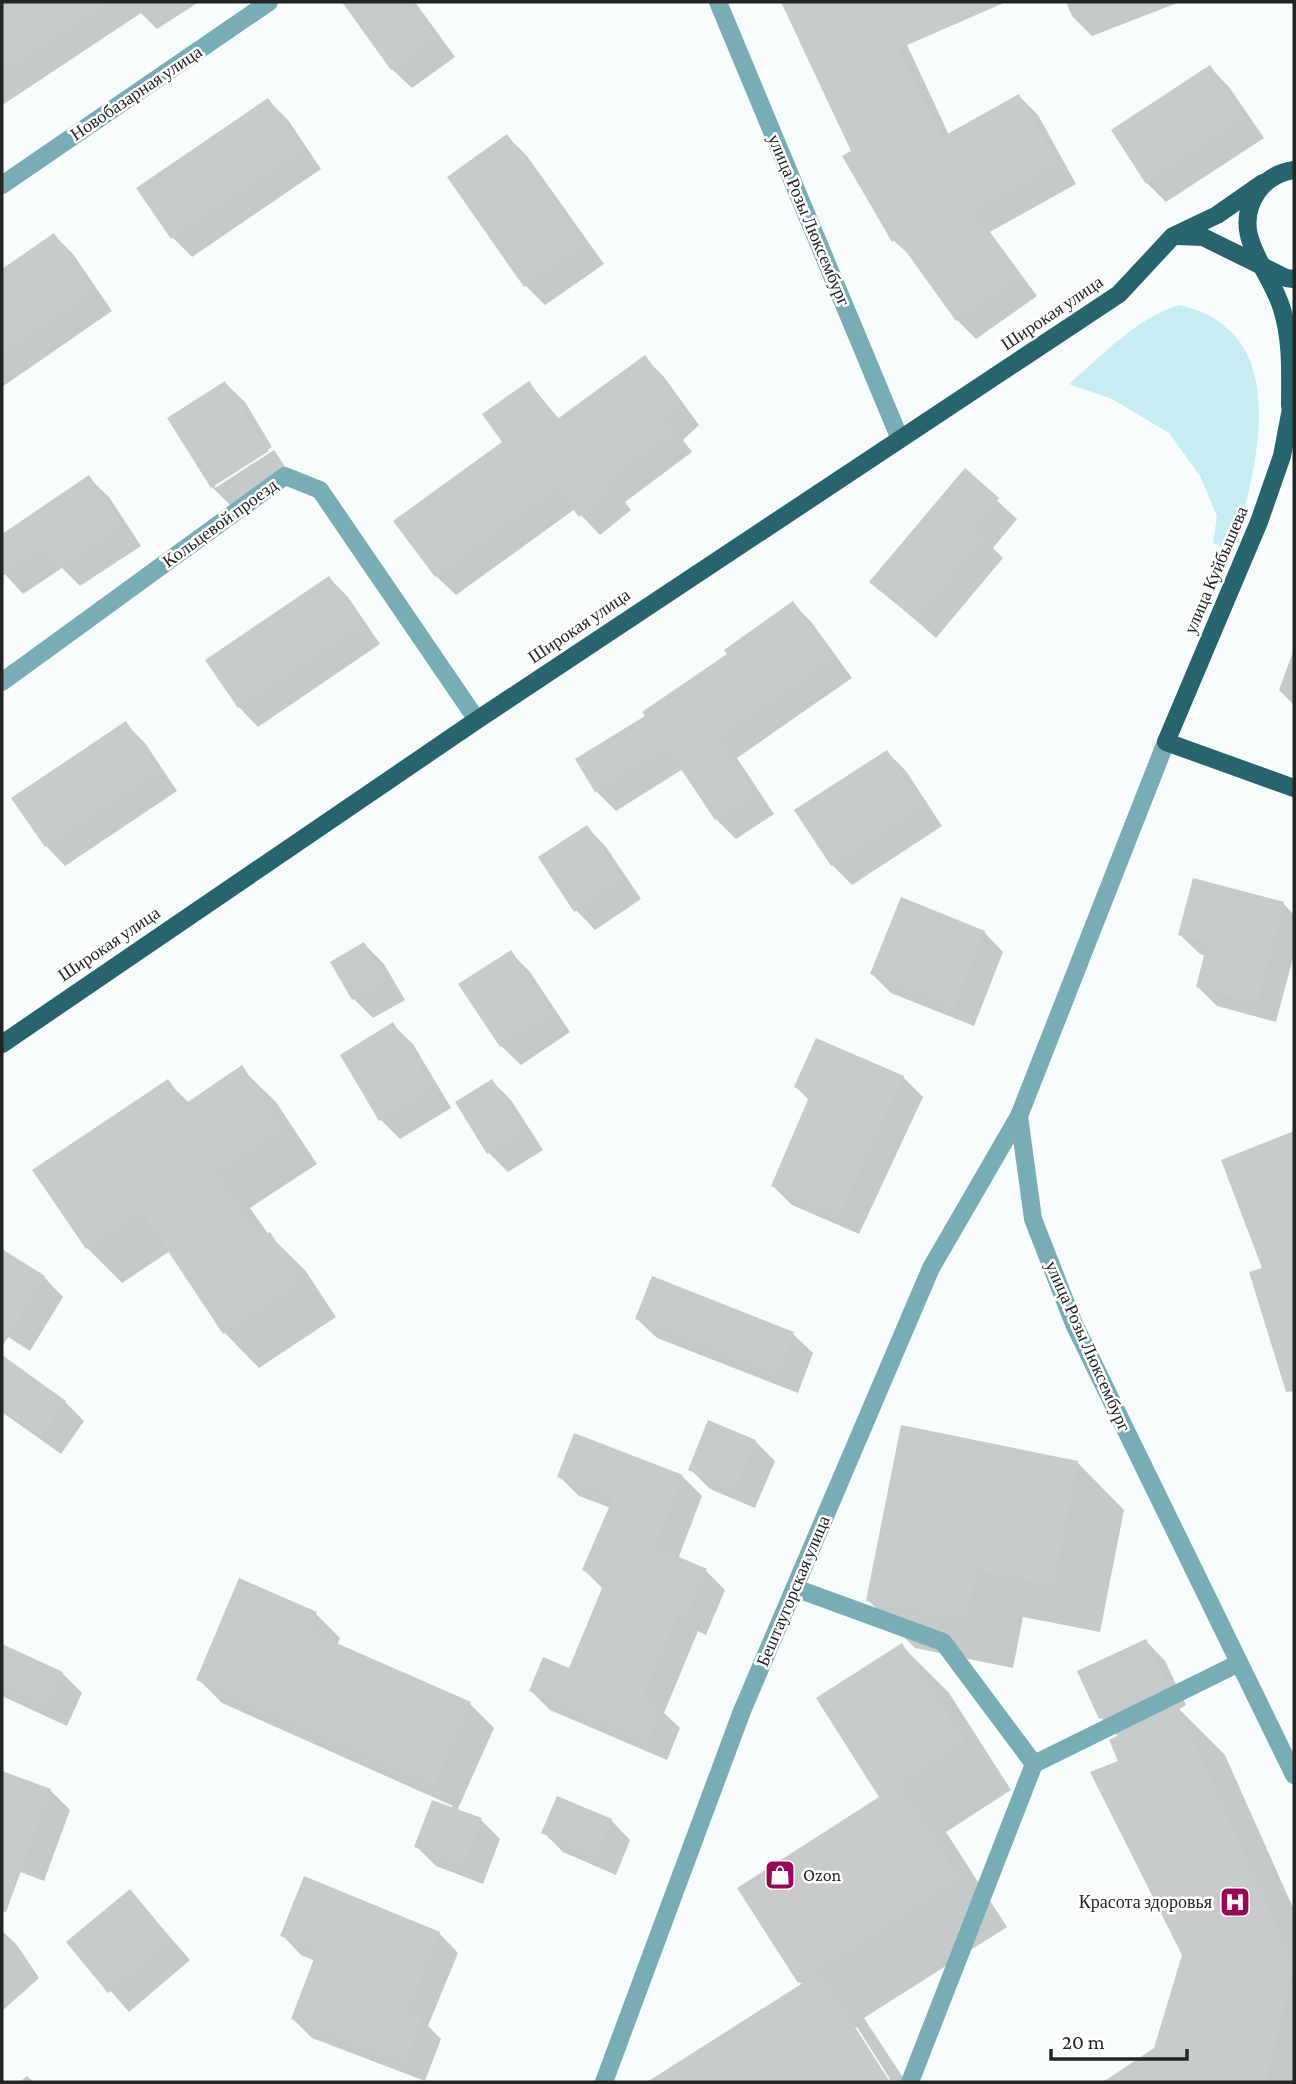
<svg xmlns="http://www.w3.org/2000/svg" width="1296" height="2084" font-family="'Crimson Pro',serif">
<rect width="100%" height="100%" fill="#f8fcfd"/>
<path fill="#c7ecf2" d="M1179,305C1296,331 1257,466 1233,551L1213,543L1217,516L1200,476L1169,433L1112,399L1069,384C1103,355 1136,318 1179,305Z"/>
<g fill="#0003" fill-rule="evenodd">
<polygon points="8,2 199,2 157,29 141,13 4,104 2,101 2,6"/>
<polygon points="357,2 415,2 455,57 412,88 392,69 348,8"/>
<polygon points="783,2 887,2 949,135 1019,96 1038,115 1076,184 990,232 1037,296 976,339 957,320 914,259 894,241 844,157 853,152"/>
<polygon points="1066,2 1180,2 1092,36 1072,16"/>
<polygon points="1210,67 1229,87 1264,138 1166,202 1147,183"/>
<polygon points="268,100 288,120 321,169 192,257 172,237"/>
<polygon points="507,136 527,156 604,264 545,305 526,286 449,177"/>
<polygon points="54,235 73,254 112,311 2,387 2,271"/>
<polygon points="644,357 664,377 699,425 683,440 692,452 625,502 631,510 600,535 575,509 456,595 436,576 504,442 529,383 559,419"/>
<polygon points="225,383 245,402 272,447 215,484 215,488 274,450 288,471 232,507 212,487 169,419"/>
<polygon points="965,471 1017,519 993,548 1003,558 936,638 872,582"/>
<polygon points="89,478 109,497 141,546 80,586 62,568 23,594 2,571 2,536"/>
<polygon points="329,578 348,597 380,644 258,727 239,707"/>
<polygon points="793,603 812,623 852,678 737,758 774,814 736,839 716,819 683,769 616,811 596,791 578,760 648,717"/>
<polygon points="1294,649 1294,705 1279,690"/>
<polygon points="125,723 145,743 177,791 65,866 46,846"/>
<polygon points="887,752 906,771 942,826 852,885 832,865 797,810"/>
<polygon points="587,827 606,847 641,899 595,930 576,910"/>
<polygon points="1283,903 1294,915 1294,954 1276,1022 1217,1006 1198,987 1206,956 1200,954 1180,935"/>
<polygon points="984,932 1003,952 974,1026 891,993 872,974"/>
<polygon points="364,944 384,964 405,1000 373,1018 354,999 333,963"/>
<polygon points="510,952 530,972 570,1032 521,1065 501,1046"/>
<polygon points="393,1025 413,1044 451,1108 400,1139 381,1120"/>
<polygon points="241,1068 276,1102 317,1164 250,1208 269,1235 305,1270 336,1317 259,1368 225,1333 170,1251 122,1283 87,1248 34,1170 167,1081 189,1103"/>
<polygon points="903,1077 923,1097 859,1234 792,1205 773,1186 809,1100 796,1087"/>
<polygon points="492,1081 511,1100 543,1150 508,1172 488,1152"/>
<polygon points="1294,1133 1294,1385 1264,1269 1223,1161"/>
<polygon points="2,1251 44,1277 63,1297 30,1351 2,1333"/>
<polygon points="653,1278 793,1334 813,1353 798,1393 657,1338 637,1319"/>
<polygon points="2,1357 65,1402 84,1421 61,1454 2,1412"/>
<polygon points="755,1441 775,1461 755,1508 710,1489 690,1469"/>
<polygon points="1077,1462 1124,1510 1100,1632 1023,1617 1013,1668 915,1648 868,1600"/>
<polygon points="559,1476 682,1476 702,1496 678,1559 706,1571 725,1590 706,1635 698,1631 664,1713 680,1728 667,1760 550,1710 531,1691 570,1671 603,1589 584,1570 611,1508 579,1496"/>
<polygon points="240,1581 316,1614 340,1638 337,1645 470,1704 494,1728 457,1811 481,1820 500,1839 483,1884 436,1866 416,1846 453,1806 222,1703 198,1679"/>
<polygon points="1146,1641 1165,1661 1186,1705 1179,1709 1225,1755 1294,1910 1294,2082 1106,2082 1155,2049 1183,1955 1120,1761 1119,1737 1101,1718 1079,1672"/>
<path d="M901,1645L949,1693L1011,1790L946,1832L1007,1927L864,2018L906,2082H669L664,2074L803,1985L799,1982L882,1798ZM853,2027H857L890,2079L887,2081Z"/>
<polygon points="2,1646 62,1673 82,1693 67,1726 2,1696"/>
<polygon points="2,1772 50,1790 70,1810 44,1881 2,1865"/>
<polygon points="611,1820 630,1840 616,1875 563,1852 544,1833"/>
<polygon points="130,1891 190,1960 129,2012 68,1942"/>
<polygon points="2,1931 17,1945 39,1978 2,2011"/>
<polygon points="439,1933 458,1953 428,2026 441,2039 425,2081 312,2038 293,2019 315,1961 301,1955 282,1935"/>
<polygon points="27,2076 34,2082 20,2082"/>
</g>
<g fill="#c7cbcb">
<polygon points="2,2 110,2 2,73"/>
<polygon points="342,2 412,2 437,37 391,70"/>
<polygon points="781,2 1006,2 898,49 942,137 1019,94 1058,164 973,212 1019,277 956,321 897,239 892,242 842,156 851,151"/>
<polygon points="1210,65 1245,118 1146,184 1111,130"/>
<polygon points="268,98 303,149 171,239 136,188"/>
<polygon points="507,134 585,244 524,287 447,177"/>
<polygon points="54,233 94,291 2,354 2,269"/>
<polygon points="645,355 681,405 665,420 674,432 607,481 613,490 579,517 557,488 435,577 393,521 502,442 482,414 529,381 556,420"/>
<polygon points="225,381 269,451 211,488 167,418"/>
<polygon points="965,468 999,498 974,528 985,537 916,620 869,582"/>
<polygon points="89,475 123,526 59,568 45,547 2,576 2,534"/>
<polygon points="329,576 362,624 238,708 205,660"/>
<polygon points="793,601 834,658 719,738 756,794 715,820 667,748 595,792 575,759 645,716 642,712 727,654 724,650"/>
<polygon points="126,721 159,771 45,847 11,798"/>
<polygon points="887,750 923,806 831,866 794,810"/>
<polygon points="587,825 623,879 574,912 538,857"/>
<polygon points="1193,878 1284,902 1257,1004 1196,987 1207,943 1178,935"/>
<polygon points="901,897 985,931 954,1008 870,974"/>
<polygon points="364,942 386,980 352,1000 330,962"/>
<polygon points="511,950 552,1012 500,1047 458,984"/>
<polygon points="393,1022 433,1088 379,1121 340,1055"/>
<polygon points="816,1038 904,1076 839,1216 771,1186 810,1095 794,1087"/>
<polygon points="242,1065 283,1128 217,1172 260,1238 270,1232 302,1282 223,1334 142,1212 86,1249 32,1170 168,1079 185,1104"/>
<polygon points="492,1079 524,1130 487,1154 455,1102"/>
<polygon points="1294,1131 1294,1391 1286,1392 1249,1272 1262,1268 1221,1160"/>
<polygon points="2,1249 45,1276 2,1347"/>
<polygon points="652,1276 794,1332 778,1375 635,1319"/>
<polygon points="2,1355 66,1401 41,1436 2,1408"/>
<polygon points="708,1420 756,1440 736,1489 688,1470"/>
<polygon points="901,1425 1078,1461 1053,1585 976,1570 966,1621 866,1601"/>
<polygon points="574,1433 683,1475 656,1547 707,1569 686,1616 679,1613 642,1699 661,1707 647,1742 529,1691 543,1657 569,1668 605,1581 582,1570 613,1498 557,1477"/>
<polygon points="239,1578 317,1612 309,1631 471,1702 434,1786 196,1680"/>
<polygon points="1146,1639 1168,1685 1099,1719 1077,1671"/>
<polygon points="902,1643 965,1742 900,1784 960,1879 798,1983 737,1888 879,1797 816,1698"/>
<polygon points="2,1644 63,1672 47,1708 2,1687"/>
<polygon points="1178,1706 1294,1965 1266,2082 1103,2082 1154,2048 1182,1955 1090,1772 1118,1761 1109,1740"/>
<polygon points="2,1771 51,1789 6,1912 2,1911"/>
<polygon points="557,1796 612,1819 596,1856 541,1833"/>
<polygon points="432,1800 482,1818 464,1866 414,1847"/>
<polygon points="304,1876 440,1932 407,2012 422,2018 405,2063 291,2019 317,1951 280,1936"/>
<polygon points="130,1889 172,1940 108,1993 66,1942"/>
<polygon points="820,1972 890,2082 647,2082"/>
</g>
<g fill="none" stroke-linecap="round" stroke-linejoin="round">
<g stroke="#79adb5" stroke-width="18">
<polyline points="718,2 900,439"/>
<polyline points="2,185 269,2"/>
<polyline points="2,682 285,476 320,490 477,720"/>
<polyline points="1166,742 1019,1116 1033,1219 1074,1324 1294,1775"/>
<polyline points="795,1588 943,1642 1034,1764"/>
<polyline points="604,2082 742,1711 931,1268 1019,1116"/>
<polyline points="910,2082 1034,1764 1239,1663"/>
</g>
<g stroke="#27646d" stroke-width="18">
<polyline points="1177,236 1203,237 1286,278 1294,279"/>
<polyline points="1294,393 1282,456 1259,522 1166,742 1294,788"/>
<path d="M1290,406C1290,372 1292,342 1282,309C1270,268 1228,234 1258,191C1267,179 1280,172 1294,170"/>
<polyline points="2,1044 477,720 1119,294 1173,236 1217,215 1263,183"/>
</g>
</g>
<defs>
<g id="shop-square" transform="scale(1.575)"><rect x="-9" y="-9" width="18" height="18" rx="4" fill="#9b0554" stroke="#fff"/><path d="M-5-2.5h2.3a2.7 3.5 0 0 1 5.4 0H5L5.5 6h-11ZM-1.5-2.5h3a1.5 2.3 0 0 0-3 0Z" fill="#fff"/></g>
<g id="hospital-square" transform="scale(1.575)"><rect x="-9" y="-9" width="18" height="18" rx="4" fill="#9b0554" stroke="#fff"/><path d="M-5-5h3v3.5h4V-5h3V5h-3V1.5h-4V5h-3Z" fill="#fff"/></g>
</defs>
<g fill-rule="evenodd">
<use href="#shop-square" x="780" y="1875"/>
<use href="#hospital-square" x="1235" y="1902"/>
</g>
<g text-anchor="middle" stroke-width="5" stroke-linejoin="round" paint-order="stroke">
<g font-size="18" fill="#232424" stroke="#fff">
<text transform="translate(136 93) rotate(-34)" y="6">Новобазарная улица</text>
<text transform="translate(809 220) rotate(67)" y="6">улица Розы Люксембург</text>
<text transform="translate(1052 313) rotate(-34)" y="6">Широкая улица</text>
<text transform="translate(220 523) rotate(-36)" y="6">Кольцевой проезд</text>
<text transform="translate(1216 570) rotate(-67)" y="6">улица Куйбышева</text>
<text transform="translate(579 626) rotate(-34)" y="6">Широкая улица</text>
<text transform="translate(109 944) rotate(-34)" y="6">Широкая улица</text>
<text transform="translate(1088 1346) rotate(66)" y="6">улица Розы Люксембург</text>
<text transform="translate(793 1591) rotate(-67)" y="6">Бештаугорская улица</text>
</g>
<g font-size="18" fill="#232424" stroke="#fff" text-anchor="start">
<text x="803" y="1881">Ozon</text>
<text x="1212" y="1908" text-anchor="end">Красота здоровья</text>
</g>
</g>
<rect width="1296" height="2084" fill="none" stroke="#232424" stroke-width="7"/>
<path d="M1051 2049v10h136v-10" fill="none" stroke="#232424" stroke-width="3.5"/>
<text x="1062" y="2049" font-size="21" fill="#232424" stroke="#ffffff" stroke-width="5" paint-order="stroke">20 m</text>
</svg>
